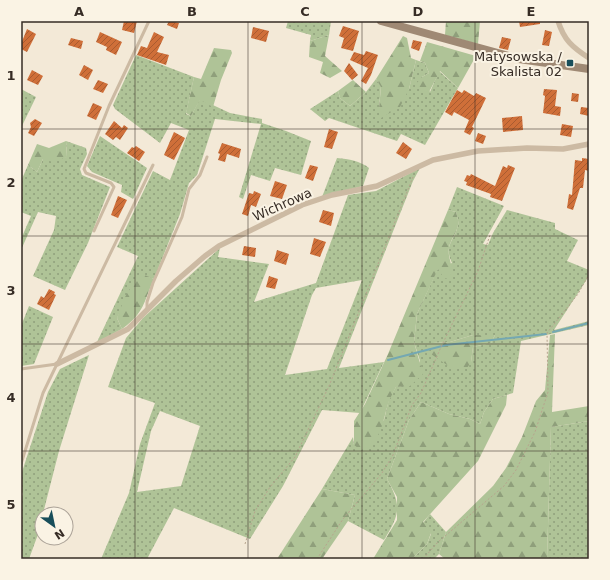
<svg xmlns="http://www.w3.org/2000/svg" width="610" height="580" font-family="'DejaVu Sans',sans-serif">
<defs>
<pattern id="green-dots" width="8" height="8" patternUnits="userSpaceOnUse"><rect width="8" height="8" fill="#afc397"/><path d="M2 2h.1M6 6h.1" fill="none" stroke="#8f9f7b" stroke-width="1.8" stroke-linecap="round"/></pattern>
<pattern id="forest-firs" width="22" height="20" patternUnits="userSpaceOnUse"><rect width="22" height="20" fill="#afc397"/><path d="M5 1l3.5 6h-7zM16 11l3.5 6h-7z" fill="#8f9f7b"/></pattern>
<pattern id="building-hatch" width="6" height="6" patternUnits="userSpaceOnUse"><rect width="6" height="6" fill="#cf6f39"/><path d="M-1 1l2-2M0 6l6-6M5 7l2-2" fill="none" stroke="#a95b30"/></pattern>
</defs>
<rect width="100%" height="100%" fill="#f3e9d7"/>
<g fill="url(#green-dots)" fill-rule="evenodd">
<polygon points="288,21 331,21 329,35 310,41 311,35 286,28"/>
<polygon points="136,55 194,77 186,114 191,116 200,99 230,113 262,119 262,123 286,131 311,141 301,175 275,168 270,181 251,175 243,199 239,197 261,124 215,119 197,175 189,183 180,214 154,279 140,274 117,318 122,329 97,342 138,256 117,247 153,171 170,180 189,130 171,123 160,143 115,109 113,105"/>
<polygon points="416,60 425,63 429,73 422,77 430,92 439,71 458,88 425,145 401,134 397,141 329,118 325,121 310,109 338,91 340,98 350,106 366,92 376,79 381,86 379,108 409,89"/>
<polygon points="21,89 36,97 21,128"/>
<polygon points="100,136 147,168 133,199 121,192 122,185 92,172 87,166"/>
<polygon points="66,141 86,148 87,154 80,169 82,175 110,187 88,243 65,290 33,276 54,230 56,216 38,212 21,250 21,239 31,216 21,212 21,181 28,165 37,172 43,159 67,157"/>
<path d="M337,158C349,159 360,161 369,168L363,186L322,197Z"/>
<path d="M420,168L413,181L339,368L384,362L360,413L322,410L283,486L250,539L174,508L147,559H101L129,493L140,444L155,403L108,387L126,338L143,318L220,248L218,257L269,264L254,302L316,283L348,195L376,191ZM362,280L327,369L285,375L312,295L316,288ZM160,411L200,426L181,486L137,492L151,431Z"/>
<path d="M457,187L504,206L483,244L488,245L493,233L507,210L555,223V229L578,240L567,261L589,270V276L554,330L589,321V325L521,341L513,393L493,399L484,412L480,424L470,419L449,414L421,402L409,420L387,479C402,506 400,514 384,540L348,521L355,495L322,489L353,437L354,445L384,420L389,399L396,387L410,385L420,361L414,342L417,314L438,268L452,263C443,244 455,241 458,225C459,222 457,216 456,212L448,210ZM473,335H495L491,343L473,347L471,362L433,343L450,342Z"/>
<polygon points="29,306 53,317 34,364 21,366 21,326"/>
<polygon points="89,355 59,451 37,537 29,559 21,559 21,500 23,494 21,490 21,475 48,392 60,369"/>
<polygon points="589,421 589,559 547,559 551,427"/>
<polygon points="430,514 446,532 439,554 434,559 412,559 427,544 431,534 423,523"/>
</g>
<g fill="url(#forest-firs)">
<polygon points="446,21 480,21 478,44 445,35"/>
<polygon points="329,35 325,56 342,71 330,78 320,73 323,62 309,57 310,41"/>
<polygon points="403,36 407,38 411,58 416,60 409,89 400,107 381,118 379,108 381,87 376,79"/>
<polygon points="427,42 476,56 458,88 440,71 429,92 420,90 415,85 422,77 429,73 425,63 420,61"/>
<polygon points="214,48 231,50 232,53 221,80 213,107 200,100 191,116 186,113 194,77 201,79"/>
<polygon points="353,80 366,92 350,106 340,98 338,91"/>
<polygon points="66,141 67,157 53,162 43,159 37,172 28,165 37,144 49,148"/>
<path d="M448,210L456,212C457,216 459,221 458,225C457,233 450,240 449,248C447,260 456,267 449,279L444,278L438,269L417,314L414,342L423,374L410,386L396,387C394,391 391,396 389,401C383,418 382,444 361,450L354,445V421L365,404L388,354Z"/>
<path d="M140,273L154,279C143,303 145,312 122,329L117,318L125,297Z"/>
<polygon points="555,334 552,412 589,406 589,421 551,427 547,559 445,559 439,554 446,532 493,486 506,468 522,437 536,401 545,390 550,335"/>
<polygon points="473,335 495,335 491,343 473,347 471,362 467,368 453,369 431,354 433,343 450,342"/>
<polygon points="507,395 506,405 478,461 423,522 431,533 427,544 412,559 373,559 397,520 397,497 387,479 409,420 421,402 449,414 470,419 480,424 484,412 493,399"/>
<polygon points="322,489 355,495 348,521 322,559 277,559"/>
</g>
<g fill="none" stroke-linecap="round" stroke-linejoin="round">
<g stroke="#74a8b2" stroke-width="2">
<polyline points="553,332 589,323"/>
<polyline points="388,360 446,345 546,334"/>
</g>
</g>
<g fill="url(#building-hatch)">
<polygon points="124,21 137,21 134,33 122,30"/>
<polygon points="169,21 179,23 177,29 167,25"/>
<polygon points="519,21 540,21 540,24 520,27"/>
<polygon points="343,26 359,31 353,51 341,48 344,38 339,36"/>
<polygon points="253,27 269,31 266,42 251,38"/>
<polygon points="27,29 36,34 27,52 21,49 21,44"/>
<polygon points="545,30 552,32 549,46 542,45"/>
<polygon points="100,32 122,42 116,55 106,50 107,47 96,42"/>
<polygon points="154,32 164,37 157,52 169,55 166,65 137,55 141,46 147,48"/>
<polygon points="502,37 511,39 508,50 499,48"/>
<polygon points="71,38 83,41 81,49 68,45"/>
<polygon points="413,40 422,42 419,51 411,48"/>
<polygon points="366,51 378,55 371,75 366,84 361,81 368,68 350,60 354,52 364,55"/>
<polygon points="349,63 358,75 352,80 344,71"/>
<polygon points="84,65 93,70 88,80 79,75"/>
<polygon points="32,70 43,76 38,85 27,80"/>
<polygon points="98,80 108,84 103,93 93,89"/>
<polygon points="544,89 557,90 555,106 561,107 560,116 543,113 545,96 543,95"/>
<polygon points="457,90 462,93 464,90 474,96 476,93 486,98 472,127 474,128 470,135 464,132 469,120 454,112 452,116 445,112"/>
<polygon points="572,93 579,94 578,102 571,101"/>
<polygon points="93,103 102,107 96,120 87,116"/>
<polygon points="581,107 589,108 589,116 580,114"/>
<polygon points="522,116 523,130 503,132 502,118"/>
<polygon points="35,119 42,123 34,136 28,133 31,127 30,123"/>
<polygon points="114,121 122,128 124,125 128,128 120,140 116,137 113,140 105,134"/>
<polygon points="562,124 573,126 571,137 560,135"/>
<polygon points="329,129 338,132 332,149 324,147"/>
<polygon points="174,132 185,138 174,160 164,155"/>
<polygon points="478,133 486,136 483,144 475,141"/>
<polygon points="403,142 412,149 406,159 396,153"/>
<polygon points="222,143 241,149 239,158 227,154 225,162 218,160 220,154 218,153"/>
<polygon points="136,146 145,152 139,161 127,153 132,147 134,148"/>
<polygon points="582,158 589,159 589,171 585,170 583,188 580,188 573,210 567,208 569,194 572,195 575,160 582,161"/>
<polygon points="310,165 318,167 313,181 305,178"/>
<polygon points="508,165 515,168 502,201 490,197 491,194 466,185 467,182 464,181 467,175 470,176 471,174 495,186 503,166 507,168"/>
<polygon points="275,181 287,185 282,199 270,196"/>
<polygon points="254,191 261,194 256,207 251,205 248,216 242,214 249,193 253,194"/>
<polygon points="118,196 127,200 118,218 111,215"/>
<polygon points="323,210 334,213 331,226 319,222"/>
<polygon points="314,238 326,242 320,257 310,254"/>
<polygon points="244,246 256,248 255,257 242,255"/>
<polygon points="277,250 289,254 286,265 274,261"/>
<polygon points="269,276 278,279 275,289 266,287"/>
<polygon points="49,289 55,292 54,294 56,295 49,310 37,304 41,296 44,298"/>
</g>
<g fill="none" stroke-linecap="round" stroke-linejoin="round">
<g stroke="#b7a48d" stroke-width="1" stroke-dasharray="2 2" stroke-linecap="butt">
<polyline points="245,544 255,511 270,487 295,457 329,386 413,177"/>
<polyline points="317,559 343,519 382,473 393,455 412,405 421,393 441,347 478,271 490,235"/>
<polyline points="423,559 438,542 504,486 516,470 535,432 548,392 547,333 578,294 589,274"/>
</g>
<g stroke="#ccbaa3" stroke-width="3">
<polyline points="94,231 114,187 111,183 86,173 84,169 109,106 149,21"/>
<polyline points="147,309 147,302 153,283 182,217 189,189 200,175 207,157"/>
<polyline points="21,369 57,364"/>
<polyline points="21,464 43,393 153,165"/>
</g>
<g stroke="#ccbaa3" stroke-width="5.5">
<path d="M558,21C564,40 572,47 589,58"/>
<polyline points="57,364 128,329 176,281 205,256 219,246 302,205 332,195 377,186 433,160 478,151 527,148 563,149 589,144"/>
</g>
<polyline stroke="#9f8974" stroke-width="8" points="381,21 519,59 589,69"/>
</g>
<path fill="none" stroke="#362c25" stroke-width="1" stroke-opacity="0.55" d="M135,21V559M248,21V559M362,21V559M475,21V559M21,129H589M21,236H589M21,344H589M21,451H589"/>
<rect fill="#184e5a" stroke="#faf3e4" stroke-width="1.5" x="566" y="59" width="8" height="8" rx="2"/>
<g text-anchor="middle" stroke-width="4" stroke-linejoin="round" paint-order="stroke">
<g font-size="13" fill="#362c25" stroke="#faf3e4" text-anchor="end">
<text x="562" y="61">Matysowska /<tspan x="562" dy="15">Skalista 02</tspan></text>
</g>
<g font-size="13" fill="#362c25" stroke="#faf3e4">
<text transform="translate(282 204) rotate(-24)" y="5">Wichrowa</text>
</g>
</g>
<rect width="610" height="580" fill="none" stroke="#faf3e4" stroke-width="44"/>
<g transform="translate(54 526) rotate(147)"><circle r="19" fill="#faf3e4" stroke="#aca398"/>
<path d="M0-3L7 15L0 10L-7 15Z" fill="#184e5a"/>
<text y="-6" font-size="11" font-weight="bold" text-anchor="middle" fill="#362c25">N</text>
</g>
<rect x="22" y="22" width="566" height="536" fill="none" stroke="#362c25" stroke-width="1.5"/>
<g font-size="13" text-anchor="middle" font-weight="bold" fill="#362c25">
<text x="79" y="16">A</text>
<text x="192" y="16">B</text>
<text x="305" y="16">C</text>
<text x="418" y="16">D</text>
<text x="531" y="16">E</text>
<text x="11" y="80">1</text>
<text x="11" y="187">2</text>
<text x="11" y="295">3</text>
<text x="11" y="402">4</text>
<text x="11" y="509">5</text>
</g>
</svg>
